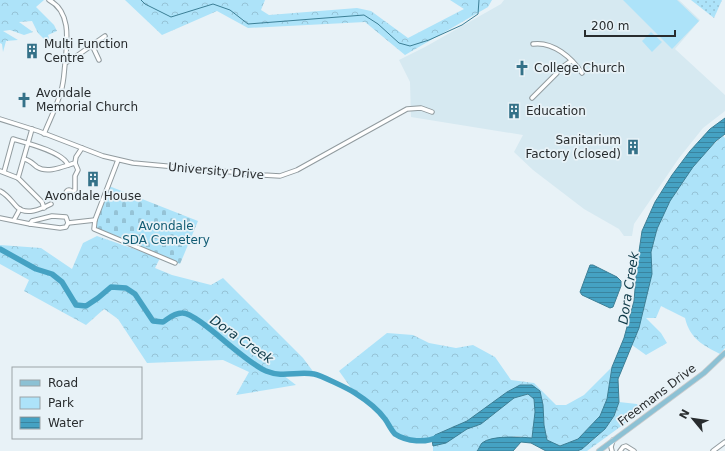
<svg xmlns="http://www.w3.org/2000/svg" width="725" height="451" font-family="'DejaVu Sans',sans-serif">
<defs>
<pattern id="grass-dots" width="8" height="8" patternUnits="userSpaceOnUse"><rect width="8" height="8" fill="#ade3f9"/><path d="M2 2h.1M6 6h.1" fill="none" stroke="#95c3d6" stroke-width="1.8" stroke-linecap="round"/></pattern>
<pattern id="forest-crowns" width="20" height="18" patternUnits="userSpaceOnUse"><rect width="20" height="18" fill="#ade3f9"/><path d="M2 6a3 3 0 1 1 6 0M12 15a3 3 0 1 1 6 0" fill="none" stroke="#95c3d6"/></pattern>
<pattern id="cemetery-stones" width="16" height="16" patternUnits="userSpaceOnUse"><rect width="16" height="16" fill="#ade3f9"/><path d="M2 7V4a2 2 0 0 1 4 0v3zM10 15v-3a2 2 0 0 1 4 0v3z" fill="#95c3d6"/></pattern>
<pattern id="water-rules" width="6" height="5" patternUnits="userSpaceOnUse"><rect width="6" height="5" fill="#45a2c3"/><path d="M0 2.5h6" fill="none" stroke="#3a849f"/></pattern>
</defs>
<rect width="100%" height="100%" fill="#e8f2f7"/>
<polygon fill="#d6e9f1" points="504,0 679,0 700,20 675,49 725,95 725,111 703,128 679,158 634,224 632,236 624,236 619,229 584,209 533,170 514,152 523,135 411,117 410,82 399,60 425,47 501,4"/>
<polygon fill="url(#grass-dots)" points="691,0 722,0 714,18"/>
<g fill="url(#forest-crowns)">
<polygon points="0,0 44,0 36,7 54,25 57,31 48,35 52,47 38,33 32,21 19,22 33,32 24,35 10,30 3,31 18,40 6,41 3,52 2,44 0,43"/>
<polygon points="125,0 265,0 261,10 269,15 357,8 371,11 408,38 464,9 450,0 492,0 488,7 405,55 365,22 248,28 217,11 162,35"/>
<path d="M723,136L725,138V348L720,354C703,345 690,339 685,318L661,306L656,318H646L661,333L667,343L646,355L632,345C639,329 643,313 647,295C648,289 651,282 651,275C652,267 650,258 651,250C658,211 692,161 723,136Z"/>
<polygon points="97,236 160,258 155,268 172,275 211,285 223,278 303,358 315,374 299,373 283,375 296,385 236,395 249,372 223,360 147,363 118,319 104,309 86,325 24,291 29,280 0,264 0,245 41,248 72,269 83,243"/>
<polygon points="387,333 413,335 429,343 456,348 473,345 495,357 511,380 534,383 556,405 566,405 584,395 612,367 607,399 600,417 578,439 560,446 547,440 544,425 543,405 532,385 520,385 507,392 467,421 435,435 432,440 407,440 394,433 384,418 373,406 354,392 339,371"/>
<polygon points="528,394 534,399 535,412 533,438 516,436 483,442 477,451 433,451 433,446 446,443 467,428 481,424 514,398"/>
<path d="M619,402L637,404L642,411L587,451H577C589,446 606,429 614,417C616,413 617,407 619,402Z"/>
</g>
<polygon fill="url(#cemetery-stones)" points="109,186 198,221 180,264 96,229 96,222"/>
<g fill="#ade3f9">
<polygon points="623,0 677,0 699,21 672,49"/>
<polygon points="651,32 662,42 652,52 642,41"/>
</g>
<g fill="url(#water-rules)" stroke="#3c7f96">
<path d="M725,118V134L716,141L693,167L670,201L657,229L651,252L652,274L639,328L618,379L619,402L614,416L605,429L582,449L577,451H546L531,443L521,442L513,451H477C479,449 480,445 482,443C491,435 521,437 532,438L535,412L534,399L528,394L514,398L481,424L467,429L446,443L433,446L432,440L435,435L467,421L507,392L520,385H532L540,391L543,405L544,425L547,440L560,446L578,439L600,416L607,399L612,367L624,338L634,301L637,265L642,231L655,202L672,175L690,151L710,129Z"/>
<polygon points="590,265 593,265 617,277 621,281 621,286 613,307 610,308 582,295 580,292"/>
</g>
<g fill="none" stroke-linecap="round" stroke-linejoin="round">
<polyline stroke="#3c7f96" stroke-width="1" points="141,0 145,4 171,17 213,4 230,10 248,24 364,15 378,24 399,43 410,46 429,40 462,25 478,14 479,0"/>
<path stroke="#45a2c3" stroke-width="5.5" d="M0,249L36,269L52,274L62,282L76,305L86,306L98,298L111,287L126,288L135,294L153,321L163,322C169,318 174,313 182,313C197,312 245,363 266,371C283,378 297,371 314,374C320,375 349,389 355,393C366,400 377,408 385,419C388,423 391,430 395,434C407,442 426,443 438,437"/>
<g stroke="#919b9f" stroke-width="5.5">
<g id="minor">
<path d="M533,44C553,41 572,58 582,73"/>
<polyline points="92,45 99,60"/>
<polyline points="65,63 71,60 105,36"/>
<polyline points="561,68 571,61"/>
<polyline points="532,98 557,73"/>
<polyline points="0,119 38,131 103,156 133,163 263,175 280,176 297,170 407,109 421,108 432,112"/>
<path d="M44,134C50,119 57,106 61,91C64,82 64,72 65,64C67,42 72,12 49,0"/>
<path d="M24,159C30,160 33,164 37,167C48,174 64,166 75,163"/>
<polyline points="118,160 95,220 94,229 175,263"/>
<polyline points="75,163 76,157 82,148"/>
<polyline points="0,171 18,178 42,202 44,208"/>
<path d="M4,172L13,139C27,143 63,152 68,165"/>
<polyline points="18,178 32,129"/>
<circle cx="69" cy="193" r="3"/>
<path d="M0,191C8,195 11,201 17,207C26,216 41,209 51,204"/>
<polyline points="72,192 75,190 75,176 78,170 75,163"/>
<polyline points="0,218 30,224 60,228 66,227 68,223"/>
<polyline points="14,220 20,209"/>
<polyline points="68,223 95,220"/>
<polyline points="30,224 32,221 52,216 66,217 68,223"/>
<polyline points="612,451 611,447 613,440"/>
<polyline points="620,451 623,447 626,446 634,451"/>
<polyline points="713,451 725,442"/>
</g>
</g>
<g stroke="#cbcccd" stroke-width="6">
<polyline id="major" points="599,451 704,373 725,353"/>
</g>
<use href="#minor" stroke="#fff" stroke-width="3.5"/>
<use href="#major" stroke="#8cc1d4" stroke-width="4.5"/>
</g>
<defs>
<g id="building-bare" transform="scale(1.2)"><path d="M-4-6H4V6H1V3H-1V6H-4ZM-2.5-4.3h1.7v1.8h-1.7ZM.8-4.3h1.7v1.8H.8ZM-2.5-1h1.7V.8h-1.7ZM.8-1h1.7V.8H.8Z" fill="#347188" stroke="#e8f2f7" stroke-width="2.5" paint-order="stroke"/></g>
<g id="church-bare" transform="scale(1.2)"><path d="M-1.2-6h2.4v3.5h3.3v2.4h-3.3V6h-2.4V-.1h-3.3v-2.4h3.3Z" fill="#347188" stroke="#e8f2f7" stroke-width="2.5" paint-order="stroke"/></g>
</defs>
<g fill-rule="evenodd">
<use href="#building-bare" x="32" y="51"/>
<use href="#church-bare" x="522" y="68"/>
<use href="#church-bare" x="24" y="100"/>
<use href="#building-bare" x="514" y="111"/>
<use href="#building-bare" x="633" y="147"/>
<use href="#building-bare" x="93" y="179"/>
</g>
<g text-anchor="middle" stroke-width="3.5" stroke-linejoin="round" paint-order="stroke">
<g font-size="12" fill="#282c2e" stroke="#e8f2f7" text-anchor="start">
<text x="44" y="48">Multi Function<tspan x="44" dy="14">Centre</tspan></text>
<text x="534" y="72">College Church</text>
<text x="36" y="97">Avondale<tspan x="36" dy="14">Memorial Church</tspan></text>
<text x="526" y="115">Education</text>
<text x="621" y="144" text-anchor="end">Sanitarium<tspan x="621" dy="14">Factory (closed)</tspan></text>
<text x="93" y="200" text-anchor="middle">Avondale House</text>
</g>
<g font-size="12" fill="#282c2e" stroke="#e8f2f7">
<text transform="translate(216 171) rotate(5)" y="4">University Drive</text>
<text transform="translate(657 395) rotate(-37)" y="4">Freemans Drive</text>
</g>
<g font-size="12" fill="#105b73" stroke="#e8f2f7">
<text x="166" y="230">Avondale<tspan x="166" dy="14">SDA Cemetery</tspan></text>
</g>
<g font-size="13" font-style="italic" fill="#0e3947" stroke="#e8f2f7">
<text transform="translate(628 288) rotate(-81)" y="5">Dora Creek</text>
<text transform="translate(242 339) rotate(35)" y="5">Dora Creek</text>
</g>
</g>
<rect x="12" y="367" width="130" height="72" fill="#e8f2f7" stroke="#9ba3a7"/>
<rect x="20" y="380" width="20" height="6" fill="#8cc1d4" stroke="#9ba3a7"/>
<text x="48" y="387" font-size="12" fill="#282c2e">Road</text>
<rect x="20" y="397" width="20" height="12" fill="#ade3f9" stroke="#9ba3a7"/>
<text x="48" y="407" font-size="12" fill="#282c2e">Park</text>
<rect x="20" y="417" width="20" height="12" fill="url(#water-rules)" stroke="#9ba3a7"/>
<text x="48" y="427" font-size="12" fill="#282c2e">Water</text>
<g transform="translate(693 419) rotate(299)" stroke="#e8f2f7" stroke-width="3" paint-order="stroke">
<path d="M0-3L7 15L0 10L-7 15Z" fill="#282c2e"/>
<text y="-6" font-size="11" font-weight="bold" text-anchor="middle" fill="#282c2e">N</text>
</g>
<path d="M585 30v6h90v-6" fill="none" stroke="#282c2e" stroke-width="2"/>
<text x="591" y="30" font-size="12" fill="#282c2e" stroke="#e8f2f7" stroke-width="3" paint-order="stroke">200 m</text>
</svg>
